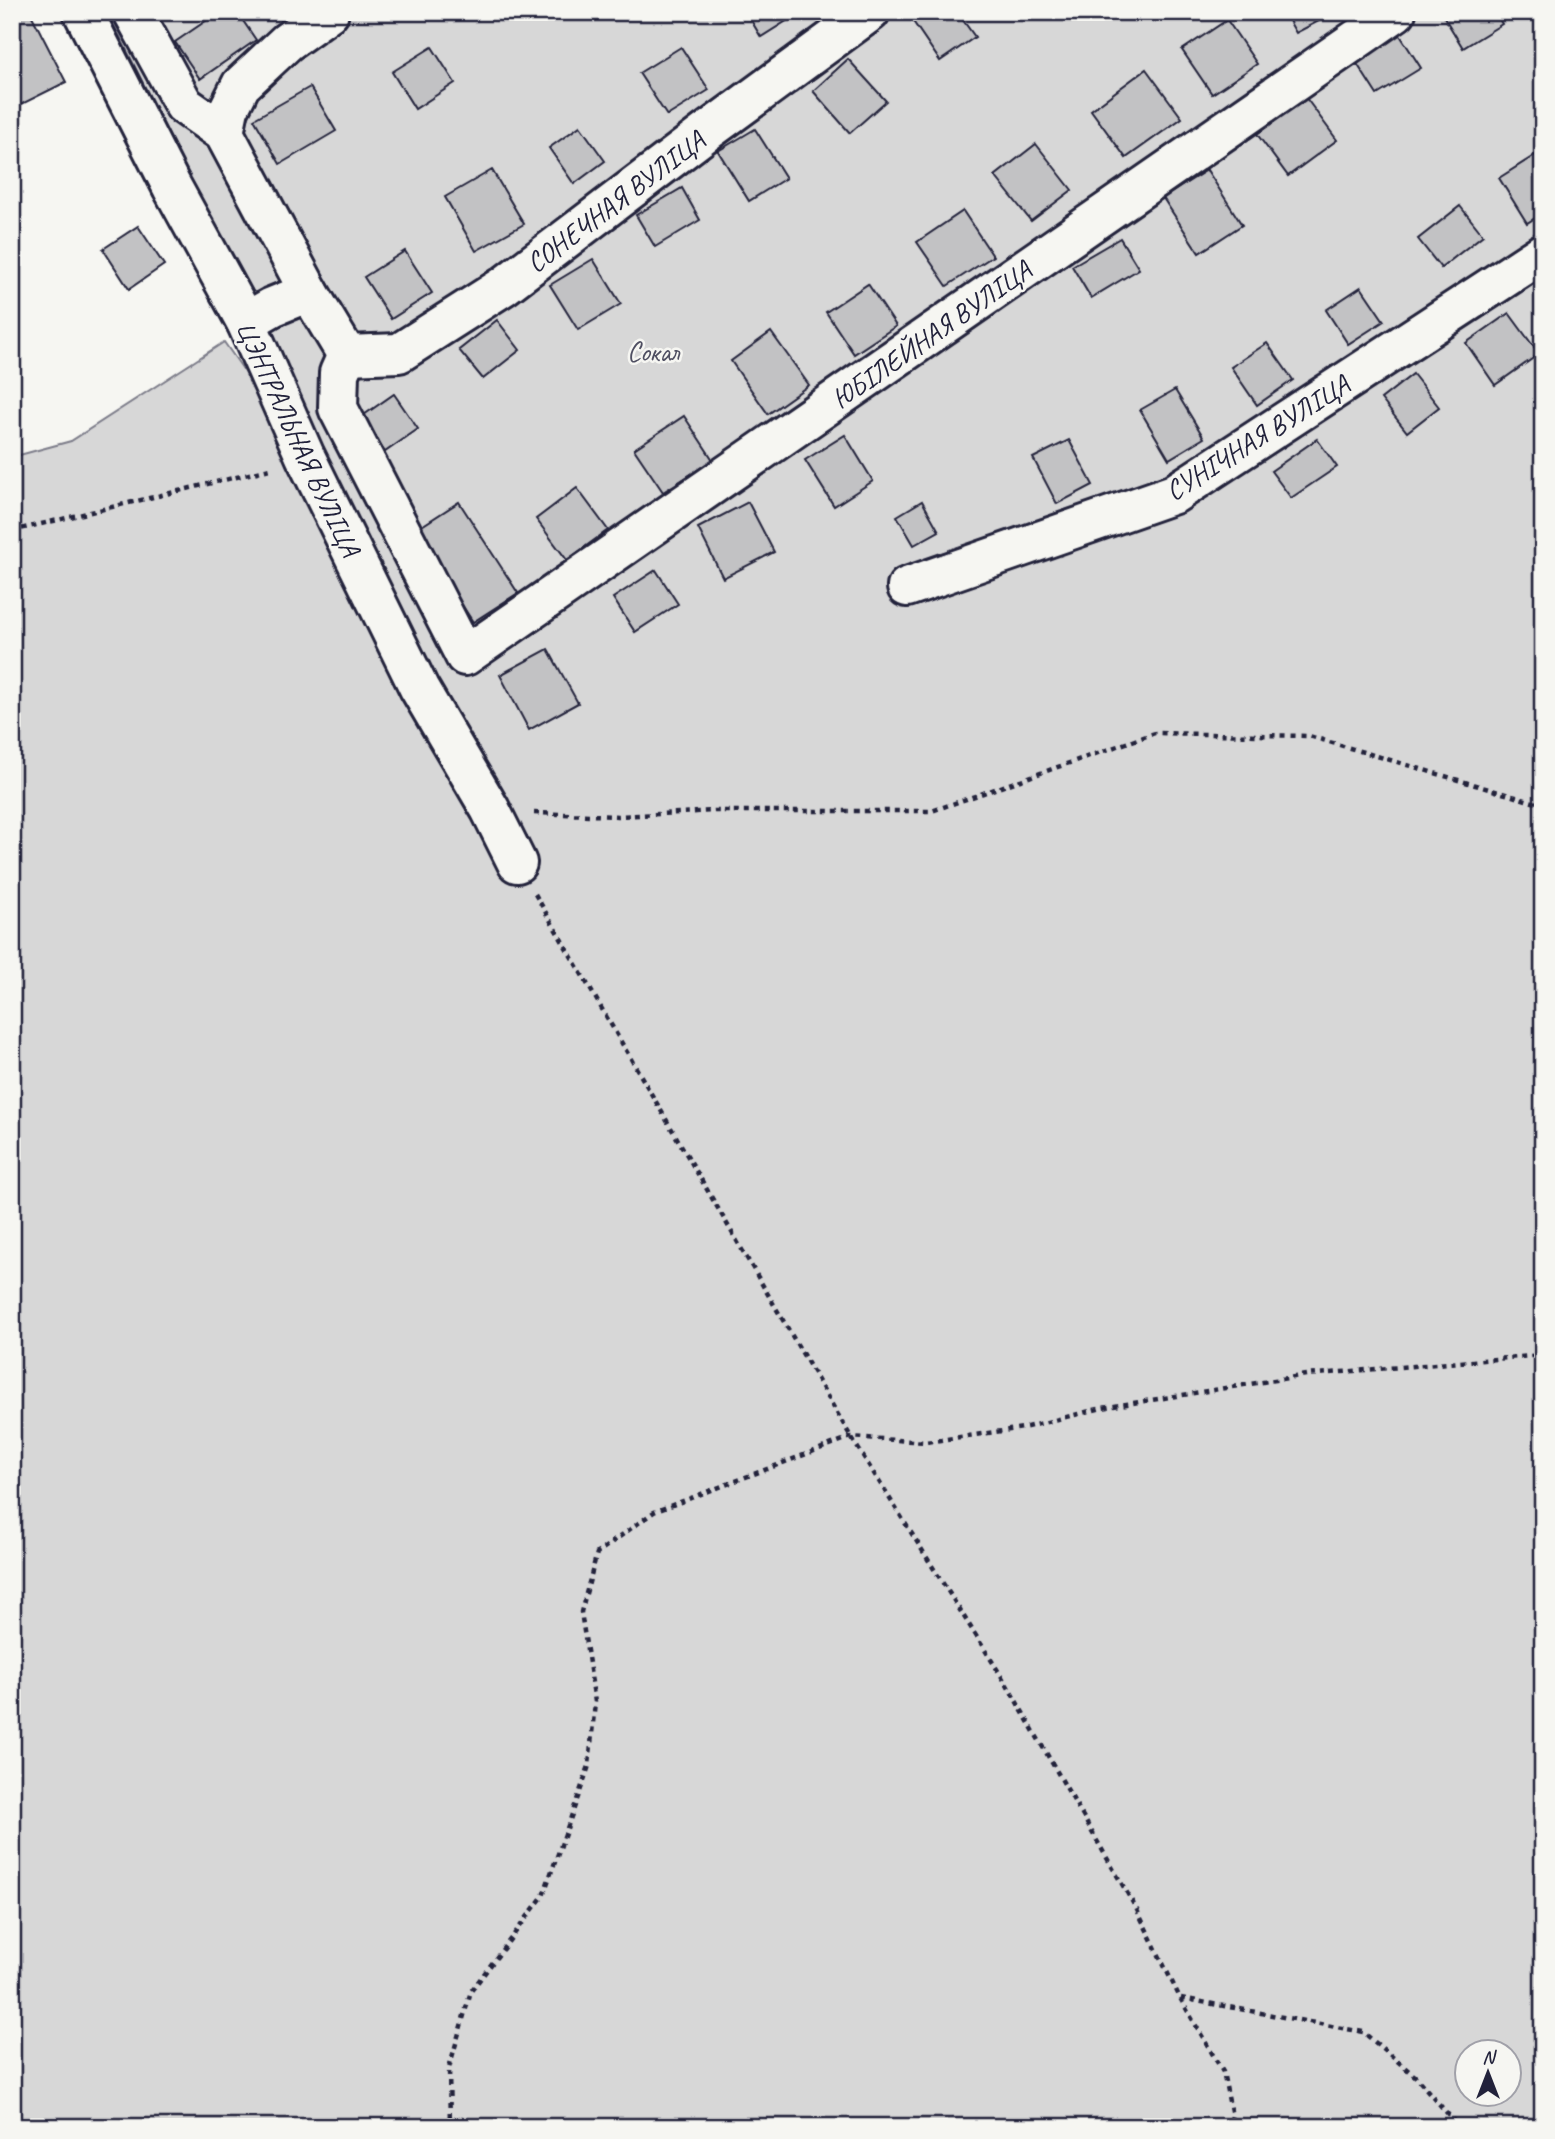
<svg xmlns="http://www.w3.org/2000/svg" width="1555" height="2139" font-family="Caveat,sans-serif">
<rect width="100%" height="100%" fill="#f6f6f2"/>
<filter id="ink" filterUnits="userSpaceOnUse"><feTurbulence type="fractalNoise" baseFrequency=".0143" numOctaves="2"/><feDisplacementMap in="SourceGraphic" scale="14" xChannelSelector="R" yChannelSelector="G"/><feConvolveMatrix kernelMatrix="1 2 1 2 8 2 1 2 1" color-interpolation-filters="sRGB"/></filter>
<g filter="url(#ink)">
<path fill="#d7d7d7" stroke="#7c7c89" stroke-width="2" fill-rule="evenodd" d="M108,12H1543V2127H12V457L71,441L224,342L349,521L343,488ZM1468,2052H1510V2094H1468Z"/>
<g fill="#c2c2c4" stroke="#22223b" stroke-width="2">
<polygon points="27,12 30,12 66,82 12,109 12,20"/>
<polygon points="219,12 237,12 256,40 200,79 175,42"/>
<polygon points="746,12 794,12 796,15 761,37"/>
<polygon points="917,12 957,12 975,37 940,61 910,17"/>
<polygon points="1284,12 1336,12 1296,33"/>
<polygon points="1441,12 1495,12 1502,24 1463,48"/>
<polygon points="1227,20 1257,64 1212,94 1182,50"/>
<polygon points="1398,32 1421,68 1377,95 1354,59"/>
<polygon points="432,47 455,83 415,109 392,72"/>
<polygon points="681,47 709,90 667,116 639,73"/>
<polygon points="848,59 886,101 850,133 813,91"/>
<polygon points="1146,69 1182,118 1126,158 1091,110"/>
<polygon points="310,87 336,131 280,164 254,119"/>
<polygon points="1306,98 1337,140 1288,176 1257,134"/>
<polygon points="580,126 605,161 574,184 549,148"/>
<polygon points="755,129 786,178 749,201 718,151"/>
<polygon points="1036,144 1072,190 1031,221 995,176"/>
<polygon points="1543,150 1543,213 1527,223 1499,178"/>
<polygon points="492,170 524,224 476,251 445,197"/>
<polygon points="1207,170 1242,225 1199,253 1163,198"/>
<polygon points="682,188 700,220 655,247 636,215"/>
<polygon points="1460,206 1483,235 1441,268 1418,239"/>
<polygon points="963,211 993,256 947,286 917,242"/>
<polygon points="138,226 164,265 129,289 103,249"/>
<polygon points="1120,238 1139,269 1091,298 1072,266"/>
<polygon points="405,251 432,293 391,319 364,277"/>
<polygon points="593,259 621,304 578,330 550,285"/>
<polygon points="868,284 896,326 854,354 826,312"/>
<polygon points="1361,287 1384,321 1348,344 1326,310"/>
<polygon points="1509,313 1539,354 1495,385 1466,343"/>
<polygon points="497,320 520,350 483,379 459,350"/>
<polygon points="771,332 809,385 768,414 731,361"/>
<polygon points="1267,343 1293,380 1257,405 1231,367"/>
<polygon points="1413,374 1439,407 1407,432 1381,399"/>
<polygon points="1175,390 1204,438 1169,459 1140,410"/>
<polygon points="394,394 418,429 385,452 361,417"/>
<polygon points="684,416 713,460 663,492 634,449"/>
<polygon points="845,435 873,481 834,506 805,460"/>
<polygon points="1317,439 1337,467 1291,498 1271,471"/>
<polygon points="1069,440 1093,485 1057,504 1033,458"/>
<polygon points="577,488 608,530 567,560 536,519"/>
<polygon points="922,501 939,531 914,545 897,516"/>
<polygon points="459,502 518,593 473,622 414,531"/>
<polygon points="748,502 774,552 723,578 698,528"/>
<polygon points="656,570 678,604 635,632 613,598"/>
<polygon points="548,649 578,703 529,730 500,675"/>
</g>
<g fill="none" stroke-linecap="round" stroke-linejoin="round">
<g stroke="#22223b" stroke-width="44">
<g id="minor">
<polyline points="83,12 172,187 246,322 305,456 419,688 490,809 517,863"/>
<polyline points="133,12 184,105 224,133 309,292 347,355"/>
<polyline points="224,133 229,109 241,85 287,42 329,12"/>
<polyline points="246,322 272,307 309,292"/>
<polyline points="347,355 339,373 338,408 465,656 1396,12"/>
<polyline points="347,355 399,353 504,286 705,133 870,12"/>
<polyline points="907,587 1174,494 1543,253"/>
</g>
</g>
<g stroke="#22223b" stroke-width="4.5" stroke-dasharray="5 5" stroke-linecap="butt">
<polyline points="12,531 270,469"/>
<polyline points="534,813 618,816 716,811 932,811 1155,733 1309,736 1543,805"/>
<polyline points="535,894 851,1437 1007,1685 1137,1910 1180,1998 1223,2072 1232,2116 1229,2127"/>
<polyline points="1181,1998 1363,2032 1415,2076 1459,2127"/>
<polyline points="450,2127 449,2068 471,1991 543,1896 589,1766 595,1702 581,1612 597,1553 654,1512 851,1437 926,1442 1023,1428 1102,1408 1306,1375 1543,1355"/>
</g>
<use href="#minor" stroke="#f6f6f2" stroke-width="38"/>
</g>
</g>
<g text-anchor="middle" stroke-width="5" stroke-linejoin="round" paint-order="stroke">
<g font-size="28" fill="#22223b" stroke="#f6f6f2">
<text transform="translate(615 201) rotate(-37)" y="10">СОНЕЧНАЯ ВУЛІЦА</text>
<text transform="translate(931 334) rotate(-35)" y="10">ЮБІЛЕЙНАЯ ВУЛІЦА</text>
<text transform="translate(1257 437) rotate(-32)" y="10">СУНІЧНАЯ ВУЛІЦА</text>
<text transform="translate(299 438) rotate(65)" y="10">ЦЭНТРАЛЬНАЯ ВУЛІЦА</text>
</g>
<g font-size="28" fill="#4f4f62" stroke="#f6f6f2">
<text x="653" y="361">Сокал</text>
</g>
</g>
<rect width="1555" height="2139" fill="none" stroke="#f6f6f2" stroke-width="42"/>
<rect x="21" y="21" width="1513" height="2097" fill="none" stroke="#22223b" stroke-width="2.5" filter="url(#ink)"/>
<g transform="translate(1488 2073)"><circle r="33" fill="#f6f6f2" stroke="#a1a1a9" stroke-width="2"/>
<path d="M0-5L12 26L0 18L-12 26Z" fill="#22223b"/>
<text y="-10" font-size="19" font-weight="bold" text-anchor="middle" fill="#22223b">N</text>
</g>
</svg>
